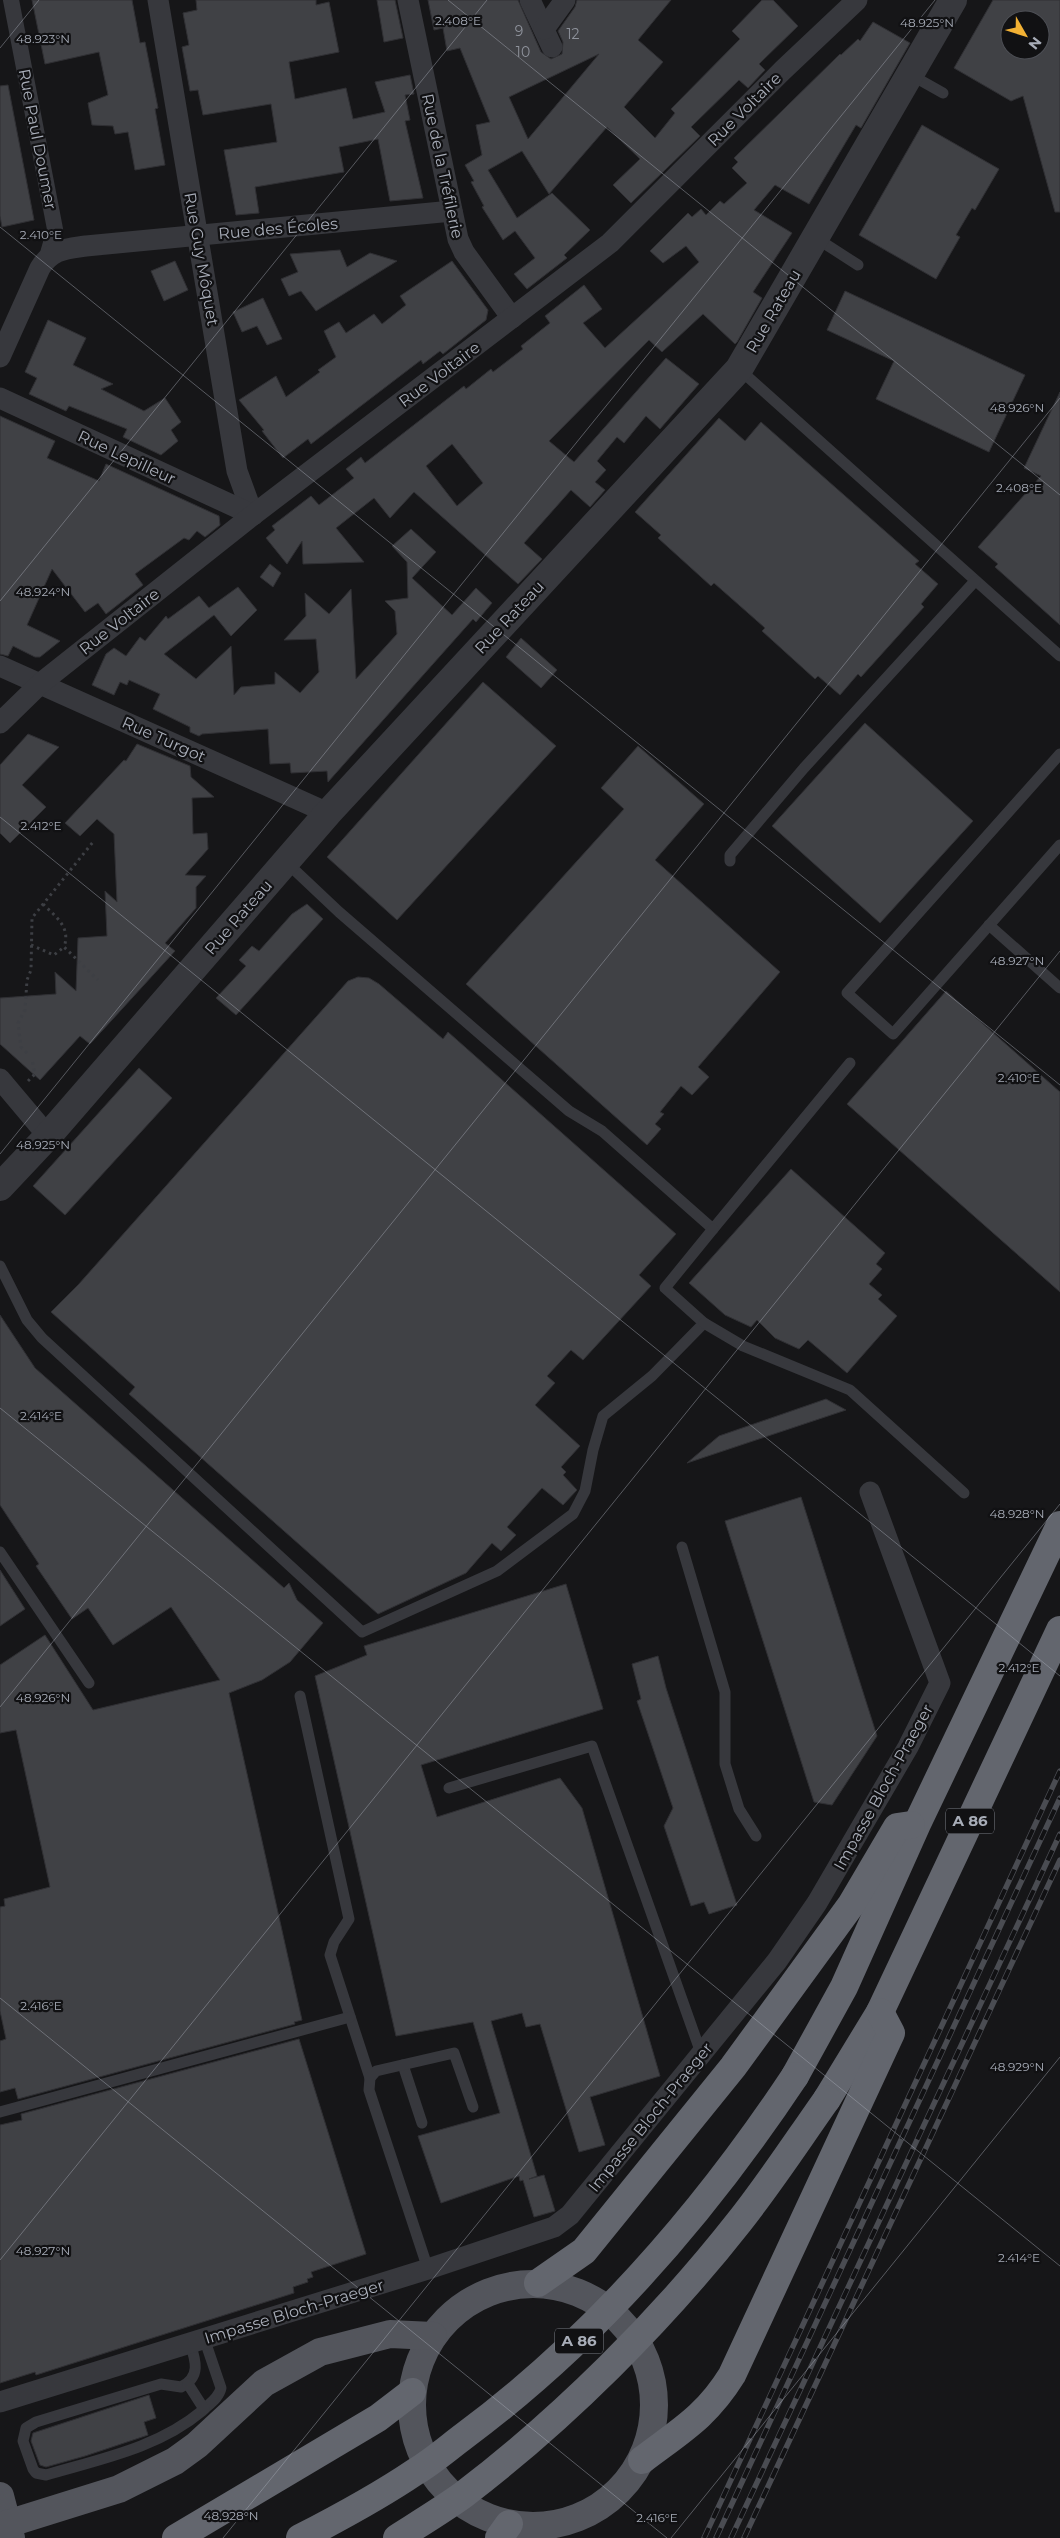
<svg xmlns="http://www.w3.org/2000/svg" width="1060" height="2538" font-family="Montserrat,sans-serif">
<rect width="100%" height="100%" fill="#161618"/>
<g fill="#404145" stroke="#303034" fill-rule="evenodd">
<polygon points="32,0 132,0 140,43 145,42 158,108 155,109 165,165 135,170 128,132 115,134 113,126 92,125 88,103 108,95 99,52 45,64"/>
<polygon points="196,0 316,0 316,5 329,2 339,52 289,62 295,99 346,88 353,119 385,112 375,82 410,75 414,94 405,95 410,120 405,121 423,198 390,201 378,139 339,147 344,172 255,187 259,213 236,215 224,150 277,142 271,104 203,115 198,90 190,91 182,47 189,45 183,13 197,10"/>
<polygon points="377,0 395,0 403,38 384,42"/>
<path d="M428,0H518L541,52L551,59L562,54L563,42L558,31L575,7L577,0H671L638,40L663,62L624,107L655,138L675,113L671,109L740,39L732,31L762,0H773L798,26L759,64L765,70L748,88L739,80L691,127L700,136L631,203L613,185L640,159L607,127L549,194L522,151L488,170L517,218L552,193L590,230L564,255L567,258L527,289L514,274L535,258L515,231L503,240L482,207L484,206L471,182L474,181L465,165L482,155L476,125L490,122L460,48L447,51L443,28L434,30ZM599,54L528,139L509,97Z"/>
<path d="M993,0H1060V212H1055L1023,96L1011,101L954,68ZM1010,20H1040V50H1010Z"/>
<path d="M873,22L910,43L861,128L856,125L809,204L775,185L754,210L792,233L753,292L762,298L737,342L735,344L703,314L662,352L649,340L549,441L574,462L666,358L699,384L660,429L646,416L624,443L617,437L597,461L606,470L595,482L605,490L590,507L571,490L524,543L542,559L518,584L414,492L390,518L374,498L336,528L364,562L303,564L302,541L287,564L266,538L275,530L272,526L311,496L319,505L354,478L346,469L361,457L365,463L464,386L466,389L491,369L493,372L523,349L521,346L550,323L545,316L584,285L602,309L583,323L605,348L699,262L686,246L663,263L650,251L688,213L692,217L701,209L706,215L720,201L724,204L747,183L732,168L738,162L734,158L840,54L841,55L858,39L860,41ZM452,444L483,483L457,506L426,466Z"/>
<polygon points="8,85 34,220 2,227 0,216 0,86"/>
<polygon points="922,125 999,169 975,210 972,208 956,235 960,237 936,279 859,235"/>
<polygon points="340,250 347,267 370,253 397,261 316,311 301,291 289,296 281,279 298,272 290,254"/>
<polygon points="175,261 188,290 164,301 151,271"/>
<polygon points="452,261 488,310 486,320 443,354 440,351 423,364 421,360 311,444 308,439 283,458 262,431 264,430 239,400 276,376 286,397 320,372 318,370 336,357 324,331 339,322 346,333 374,314 382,324 406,305 400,296"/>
<polygon points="845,291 1025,375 989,452 876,399 894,361 827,330"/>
<polygon points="263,298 282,339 267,345 257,326 242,332 233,312"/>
<polygon points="48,320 86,338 73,365 113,384 101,389 144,411 165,398 181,422 171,430 178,441 161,455 123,437 127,429 69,406 66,411 29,394 37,378 25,372"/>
<polygon points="1060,392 1060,625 995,567 998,564 978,547 1041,476 1024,468"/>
<polygon points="0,416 55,441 47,458 99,481 106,464 219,516 220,525 205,537 197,531 189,540 184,538 135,574 143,585 106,614 98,603 85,612 52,569 27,625 60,641 40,657 35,657 13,646 8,656 0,654"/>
<polygon points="719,418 745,441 761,422 919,561 915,564 938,584 921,604 924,607 861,677 858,674 840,695 818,676 815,679 762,631 765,628 714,583 711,586 658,538 661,535 635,512"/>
<polygon points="411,529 436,552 412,578 452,615 476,588 492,603 476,622 473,619 328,782 327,771 291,773 290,763 270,764 268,729 202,734 199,736 190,732 190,727 153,709 160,694 129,680 127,685 120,682 114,695 92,685 106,654 114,648 126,656 140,637 145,641 166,616 168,619 199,596 209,608 238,587 257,610 231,636 214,615 164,654 196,679 231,646 234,695 241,687 275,684 275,672 300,693 319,672 316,639 284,640 306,616 305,593 329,614 351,589 356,679 397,634 395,611 385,601 408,598 407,562 392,546"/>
<polygon points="270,564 281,573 273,587 260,577"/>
<polygon points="521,638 557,670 541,688 506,657"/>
<polygon points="483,682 556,746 397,920 327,857"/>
<polygon points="865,723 973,821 880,923 772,826"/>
<polygon points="28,734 59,747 22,785 46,807 10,843 0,833 0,765"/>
<polygon points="137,744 190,766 191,777 214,797 192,798 193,834 207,833 208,849 185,875 206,876 196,887 196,908 165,943 175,951 90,1044 80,1036 40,1080 0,1044 0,998 56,994 55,972 76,991 78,938 107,936 105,891 117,902 114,834 97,819 80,836 65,823 124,760 126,761"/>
<polygon points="638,746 704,804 655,860 780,972 698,1067 709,1077 692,1095 681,1086 660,1112 664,1114 655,1124 661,1129 647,1145 466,984 624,809 601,788"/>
<polygon points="307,904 323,919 236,1015 216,998 246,966 239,960 252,946 259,951 292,914"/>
<polygon points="358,977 369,978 379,984 443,1039 448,1032 676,1234 639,1275 651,1286 583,1360 571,1350 547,1376 555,1383 535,1405 580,1446 561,1467 566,1472 563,1475 577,1490 563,1505 542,1488 507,1527 516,1535 501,1551 492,1543 466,1573 378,1614 129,1394 135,1387 51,1312 78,1285 348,981"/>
<polygon points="946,991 1060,1092 1060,1292 847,1104"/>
<polygon points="139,1068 172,1098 65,1215 33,1186"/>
<polygon points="791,1169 885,1253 876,1264 882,1269 869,1284 882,1295 878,1299 897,1316 847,1373 808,1340 799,1349 775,1338 757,1320 751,1327 725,1315 689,1283"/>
<polygon points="0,1315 35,1368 284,1588 289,1583 297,1600 323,1623 290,1662 262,1680 229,1693 302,2020 294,2022 295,2024 18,2099 15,2088 0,2092 0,2041 6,2039 0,2011 0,1907 5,1906 4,1899 50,1887 16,1730 0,1733 0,1665 45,1635 93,1710 220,1680 171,1607 113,1645 88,1608 72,1619 36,1566 39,1564 0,1505"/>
<polygon points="826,1399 846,1410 687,1463 719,1436"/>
<polygon points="801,1497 877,1736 832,1805 814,1802 725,1521"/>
<polygon points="0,1570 25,1609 0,1626"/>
<polygon points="566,1584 603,1709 421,1765 437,1817 560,1778 582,1808 660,2076 590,2097 605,2145 579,2152 540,2024 526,2027 522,2013 491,2021 537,2176 529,2179 544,2175 555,2211 534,2217 523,2180 520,2181 519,2176 441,2203 418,2136 500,2113 473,2022 396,2036 315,1676 367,1655 364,1646"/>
<polygon points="658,1656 666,1688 737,1905 709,1914 704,1902 691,1906 664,1826 673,1808 637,1701 641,1699 632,1664"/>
<polygon points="299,2039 366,2254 311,2272 313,2277 307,2279 308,2282 293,2287 294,2293 36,2375 35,2372 0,2383 0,2125 22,2120 21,2114"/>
<polygon points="149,2395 156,2418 144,2422 148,2435 85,2456 46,2467 40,2465 31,2441 33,2433"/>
</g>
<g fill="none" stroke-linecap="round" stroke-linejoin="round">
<g stroke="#3d3f44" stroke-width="3" stroke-dasharray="2.5 4" stroke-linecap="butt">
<path d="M43,904C56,917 71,927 64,947L98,980"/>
<polyline points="31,945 54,955 64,947"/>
<polyline points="27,1053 21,1047 18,1023 25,1010 27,980 31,970 32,918 93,842"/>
<polyline points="28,1081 35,1074 32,1060"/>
</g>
<g stroke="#37383d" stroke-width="11">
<polyline points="911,75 943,93"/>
<polyline points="816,238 858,265"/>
<polyline points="739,369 1060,656"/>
<polyline points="1060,754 847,993 893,1034 1060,845"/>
<polyline points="730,861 730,855 804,768 975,581"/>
<polyline points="286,862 339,912 569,1111 602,1131 713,1229 850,1063"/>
<polyline points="989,925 1060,988"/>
<polyline points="0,1266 27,1320 42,1338 362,1632 497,1571 573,1514 585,1491 593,1450 603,1416 652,1376 704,1323 665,1288 713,1229"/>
<polyline points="704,1323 743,1346 850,1390 964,1493"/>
<polyline points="682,1547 725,1692 725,1764 739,1809 756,1836"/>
<polyline points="0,1552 89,1683"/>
<polyline points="300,1696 349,1919 334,1942 330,1955 370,2078"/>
<polyline points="449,1788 592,1746 701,2053"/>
<polyline points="403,2065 422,2123"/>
<polyline points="0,2112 350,2017"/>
<polyline points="428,2269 369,2090 370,2078 376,2071 454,2053 473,2107"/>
<path d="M190,2343C196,2361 201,2377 181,2387L161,2384L36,2422L26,2428L23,2441L33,2469L36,2473L46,2475C100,2459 158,2448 202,2411C209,2404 219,2398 221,2388L204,2338"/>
<polyline points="188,2384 204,2409"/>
</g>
<polyline stroke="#37383d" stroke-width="16" points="11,0 55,229 47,257"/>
<g stroke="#37383d" stroke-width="21">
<polyline points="158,0 237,471 253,515"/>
<polyline points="408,0 458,239 464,252 512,318"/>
<polyline points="530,0 552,47"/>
<polyline points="544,29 565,0"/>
<path d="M0,357L40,268C52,249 65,249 86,246L452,211"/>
<polyline points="0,398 253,515"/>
<polyline points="0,666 328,813"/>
<polyline points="0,723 41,683 253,515 610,243 783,70 857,0"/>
<polyline points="0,1079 48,1136"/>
<polyline points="0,2402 428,2269 554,2227 570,2215 777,1961 817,1903 908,1747 940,1683 870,1492"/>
</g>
<polyline stroke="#37383d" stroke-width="28" points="0,1187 48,1136 328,813 739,369 953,0"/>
<g stroke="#53555c" stroke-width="28">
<circle cx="533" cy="2405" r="121"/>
<polyline points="0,2496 11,2538"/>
<polyline points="0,2531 7,2524 119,2489 175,2461 197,2445 264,2383 320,2352 390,2334 433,2336"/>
</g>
<g stroke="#63666e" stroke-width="28">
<polyline points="795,2076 844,1987 917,1824 1060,1525"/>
<polyline points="827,2099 880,2012 1060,1630"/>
<polyline points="538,2283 584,2251 733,2067 851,1905 897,1827 911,1825"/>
<path d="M642,2460C680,2431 706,2417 732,2375L891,2033L880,2012"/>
<polyline points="176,2538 378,2418 412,2392"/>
<polyline points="499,2538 509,2524"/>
</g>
<g stroke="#4a4c52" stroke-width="5.5">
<g id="rail">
<polyline points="704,2538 1060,1771"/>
<polyline points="716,2538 1060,1798"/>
<polyline points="731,2538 1060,1834"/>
<polyline points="744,2538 1060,1860"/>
</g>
</g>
<use href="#rail" stroke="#111113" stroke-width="4" stroke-dasharray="11" stroke-linecap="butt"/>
<g stroke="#63666e" stroke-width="28">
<path d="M300,2538C339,2518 378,2497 415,2472C432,2462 448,2448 464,2436C596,2338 704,2213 795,2076"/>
<path d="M397,2538C419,2524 442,2510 463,2495C563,2419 662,2320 739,2222C770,2183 798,2140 827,2099"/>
</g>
</g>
<path fill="none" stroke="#a8adb8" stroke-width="1" stroke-opacity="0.45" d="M448,0L1060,495M0,48L39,0M0,227L1060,1085M0,601L487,0M0,817L1060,1676M0,1154L935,0M0,1408L1060,2266M0,1707L1060,398M0,1998L667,2538M0,2260L1060,951M223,2538L1060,1504M671,2538L1060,2057"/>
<g text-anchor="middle" stroke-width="4.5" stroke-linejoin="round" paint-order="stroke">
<g font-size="14" fill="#8e929b">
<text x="519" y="36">9</text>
<text x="573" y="39">12</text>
<text x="523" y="57">10</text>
</g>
<g fill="#111113" stroke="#7b7e86" stroke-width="1">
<rect x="946" y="1808.5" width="48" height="25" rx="4"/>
<rect x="555" y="2328.5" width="48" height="25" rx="4"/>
</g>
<g font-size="15" font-weight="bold" fill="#a8adb8">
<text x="970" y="1826">A 86</text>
<text x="579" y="2346">A 86</text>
</g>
<g font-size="16" fill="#a8adb8" stroke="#111113">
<text transform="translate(744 109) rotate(-45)" y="6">Rue Voltaire</text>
<text transform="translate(38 139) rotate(79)" y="6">Rue Paul Doumer</text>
<text transform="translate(443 166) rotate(78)" y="6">Rue de la Tréfilerie</text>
<text transform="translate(278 228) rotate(-5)" y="6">Rue des Écoles</text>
<text transform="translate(202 259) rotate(80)" y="6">Rue Guy Môquet</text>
<text transform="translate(773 311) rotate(-60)" y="6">Rue Rateau</text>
<text transform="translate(439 374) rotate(-37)" y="6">Rue Voltaire</text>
<text transform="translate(127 457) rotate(25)" y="6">Rue Lepilleur</text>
<text transform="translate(509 617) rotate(-47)" y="6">Rue Rateau</text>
<text transform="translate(119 621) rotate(-38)" y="6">Rue Voltaire</text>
<text transform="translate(164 739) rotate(24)" y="6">Rue Turgot</text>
<text transform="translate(238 917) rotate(-49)" y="6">Rue Rateau</text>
<text transform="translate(883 1787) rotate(-61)" y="6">Impasse Bloch-Praeger</text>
<text transform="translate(650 2117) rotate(-51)" y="6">Impasse Bloch-Praeger</text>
<text transform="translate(294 2311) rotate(-17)" y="6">Impasse Bloch-Praeger</text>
</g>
</g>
<g font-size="12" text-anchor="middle" fill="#a8adb8" stroke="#111113" stroke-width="4.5" stroke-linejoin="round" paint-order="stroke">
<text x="458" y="25">2.408°E</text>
<text x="927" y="27">48.925°N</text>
<text x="43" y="43">48.923°N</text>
<text x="41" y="239">2.410°E</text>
<text x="1017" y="412">48.926°N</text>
<text x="1019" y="492">2.408°E</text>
<text x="43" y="596">48.924°N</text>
<text x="41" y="830">2.412°E</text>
<text x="1017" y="965">48.927°N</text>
<text x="1019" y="1082">2.410°E</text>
<text x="43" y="1149">48.925°N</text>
<text x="41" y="1420">2.414°E</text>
<text x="1017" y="1518">48.928°N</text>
<text x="1019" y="1672">2.412°E</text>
<text x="43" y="1702">48.926°N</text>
<text x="41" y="2010">2.416°E</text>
<text x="1017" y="2071">48.929°N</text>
<text x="43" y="2255">48.927°N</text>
<text x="1019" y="2262">2.414°E</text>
<text x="231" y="2520">48.928°N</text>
<text x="657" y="2522">2.416°E</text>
</g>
<g transform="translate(1025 35) rotate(129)"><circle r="24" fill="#111113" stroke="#4d4f55"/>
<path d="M0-4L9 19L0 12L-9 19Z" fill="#f2b134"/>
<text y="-8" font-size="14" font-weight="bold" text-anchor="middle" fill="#a8adb8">N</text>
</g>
</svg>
